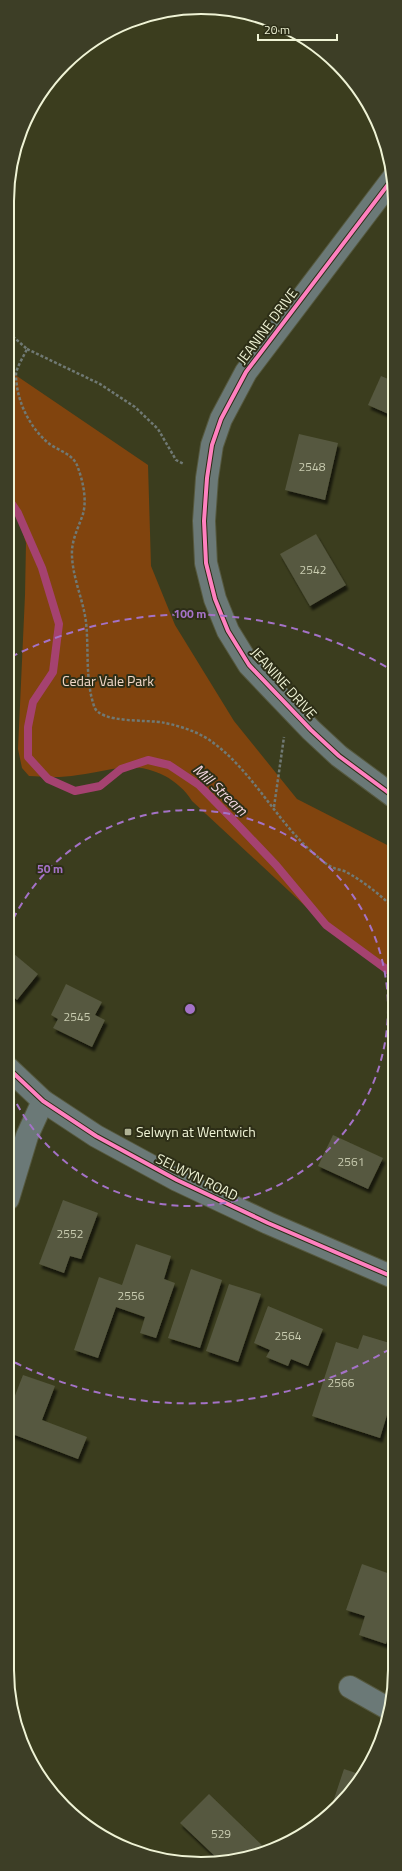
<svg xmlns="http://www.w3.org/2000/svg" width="402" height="1871" font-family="'Titillium Web',sans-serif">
<defs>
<filter id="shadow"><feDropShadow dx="2.5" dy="4.5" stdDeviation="1" flood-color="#0009"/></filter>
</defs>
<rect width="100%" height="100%" fill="#3b3d1e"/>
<path fill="#81440e" d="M8,370L148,465L151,566L175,625L234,721L297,799L393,848V976L346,940L320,923L318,918L192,801C185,790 176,782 165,776C133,759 111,771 78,775C61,778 46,777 29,776L22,768L18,749L25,595L26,543L17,514L8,500Z"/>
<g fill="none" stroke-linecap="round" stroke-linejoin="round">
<polyline stroke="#a54270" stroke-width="8" points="8,498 18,513 42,568 59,624 53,672 33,702 28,727 28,757 48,779 75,791 100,786 121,769 148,760 169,765 199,785 237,824 276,865 326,925 393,974"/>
</g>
<g fill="#56583f" filter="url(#shadow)">
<polygon points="381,376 393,381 393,416 368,405"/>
<polygon points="299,434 338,443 325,500 285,490"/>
<polygon points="316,534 346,585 310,606 280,554"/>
<polygon points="8,949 38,974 17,1000 8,992"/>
<polygon points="66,984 102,1002 95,1015 105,1020 92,1047 53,1028 58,1019 51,1015"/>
<polygon points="333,1135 383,1158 368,1189 318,1166"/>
<polygon points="63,1200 98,1213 81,1259 70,1256 64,1273 39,1264"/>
<polygon points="136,1244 171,1256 164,1279 175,1283 156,1338 140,1333 145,1317 116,1307 98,1358 74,1350 99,1277 122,1285"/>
<polygon points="191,1269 222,1280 200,1348 168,1338"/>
<polygon points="229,1284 261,1294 238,1362 206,1351"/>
<polygon points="268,1306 323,1329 308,1366 291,1359 288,1366 266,1357 270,1350 254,1343"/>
<polygon points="363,1335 393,1344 393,1354 390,1364 393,1365 393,1395 380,1438 312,1416 336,1342 358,1349"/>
<polygon points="23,1375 55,1386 42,1420 87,1437 78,1459 7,1432 7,1416"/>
<polygon points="362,1564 393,1575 393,1623 386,1644 359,1635 365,1616 346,1610"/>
<polygon points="344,1769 362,1775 330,1811"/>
<polygon points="209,1794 266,1849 271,1845 274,1848 263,1854 219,1860 180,1823"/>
</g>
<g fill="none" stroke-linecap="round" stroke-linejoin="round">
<g stroke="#55583e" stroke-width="24">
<g id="minor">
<polyline points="393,796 339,756 311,730 249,665 228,631 215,599 206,563 204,521 207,478 212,445 221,419 246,372 393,178"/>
<polyline points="8,1068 43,1101 96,1136 177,1180 268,1223 393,1277"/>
<polyline points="8,1199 27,1136 43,1101"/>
<polyline points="350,1687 389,1709"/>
</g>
</g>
<g stroke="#707974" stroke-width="2.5" stroke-dasharray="3 2" stroke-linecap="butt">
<path d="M9,333L27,349C24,356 17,366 16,374C16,399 28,425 47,442C57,451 74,453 78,468C83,481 87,500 83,514C79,526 73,537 72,550C71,575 83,598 86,622C89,649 85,679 94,706C99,724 149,719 165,723C180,726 195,731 208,739C251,768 274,818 312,852C318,857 326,865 334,868C338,870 344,870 348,873C364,882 381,895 393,908"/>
<polyline points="27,349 100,384 135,407 158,429 176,460 184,464"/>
<polyline points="274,807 284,737"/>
</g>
<use href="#minor" stroke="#6b7977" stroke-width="22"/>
<g stroke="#2d2e17" stroke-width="6">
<g id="cycleway">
<polyline points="393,796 339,756 311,730 249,665 228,631 215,599 206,563 204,521 207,478 212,445 221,419 246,372 393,178"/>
<polyline points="8,1068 43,1101 96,1136 177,1180 268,1223 393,1277"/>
</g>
</g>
<use href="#cycleway" stroke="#ff80c0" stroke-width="4"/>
</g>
<g fill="none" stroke="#a472c7" stroke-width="2" stroke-dasharray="7 5">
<path d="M8 930A198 198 0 1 1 8 1086"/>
<path d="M390 1349A395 395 0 0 1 8 1359M11 657A395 395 0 0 1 390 669"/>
</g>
<rect fill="#b0b395" stroke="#2d2e17" stroke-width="1.5" x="124" y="1128" width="8" height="8" rx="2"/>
<g text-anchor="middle" stroke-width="4" stroke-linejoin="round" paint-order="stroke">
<g font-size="12" fill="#c9ccb0">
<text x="312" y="471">2548</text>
<text x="313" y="574">2542</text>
<text x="77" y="1021">2545</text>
<text x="351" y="1166">2561</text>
<text x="70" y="1238">2552</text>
<text x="131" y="1300">2556</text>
<text x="288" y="1340">2564</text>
<text x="341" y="1387">2566</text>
<text x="221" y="1838">529</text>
</g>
<g font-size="14" fill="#eff3d5" stroke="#2d2e17">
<text transform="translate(267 326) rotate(-53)" y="5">JEANINE DRIVE</text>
<text transform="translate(284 683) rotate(48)" y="5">JEANINE DRIVE</text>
<text transform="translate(197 1177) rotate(26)" y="5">SELWYN ROAD</text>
</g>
<g font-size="14" fill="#f2d8c8" stroke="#2d2e17">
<text x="108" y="686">Cedar Vale Park</text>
</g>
<g font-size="14" fill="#eff3d5" stroke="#2d2e17" text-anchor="start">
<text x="136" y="1137">Selwyn at Wentwich</text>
</g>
<g font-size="15" font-style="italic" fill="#f5d8e3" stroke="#2d2e17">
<text transform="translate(220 790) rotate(43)" y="5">Mill Stream</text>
</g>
</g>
<path d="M0 0H402V1871H0ZM201 14H201A187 187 0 0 1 388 201V1670A187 187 0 0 1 201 1857H201A187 187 0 0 1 14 1670V201A187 187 0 0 1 201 14Z" fill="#3d3e26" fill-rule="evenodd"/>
<path fill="none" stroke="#eff3d5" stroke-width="2" d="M201 14H201A187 187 0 0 1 388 201V1670A187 187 0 0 1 201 1857H201A187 187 0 0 1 14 1670V201A187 187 0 0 1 201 14Z"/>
<circle cx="190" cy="1009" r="6" fill="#a472c7" stroke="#2d2e17" stroke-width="2"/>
<g font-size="12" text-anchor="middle" font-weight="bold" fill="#a472c7" stroke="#2d2e17" stroke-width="4" stroke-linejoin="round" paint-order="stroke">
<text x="190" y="618">100 m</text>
<text x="50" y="873">50 m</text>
</g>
<path d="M258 34v6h79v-6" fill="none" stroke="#eff3d5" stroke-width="2"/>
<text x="264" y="34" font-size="12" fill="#eff3d5" stroke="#2d2e17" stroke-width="3" paint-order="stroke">20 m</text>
</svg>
